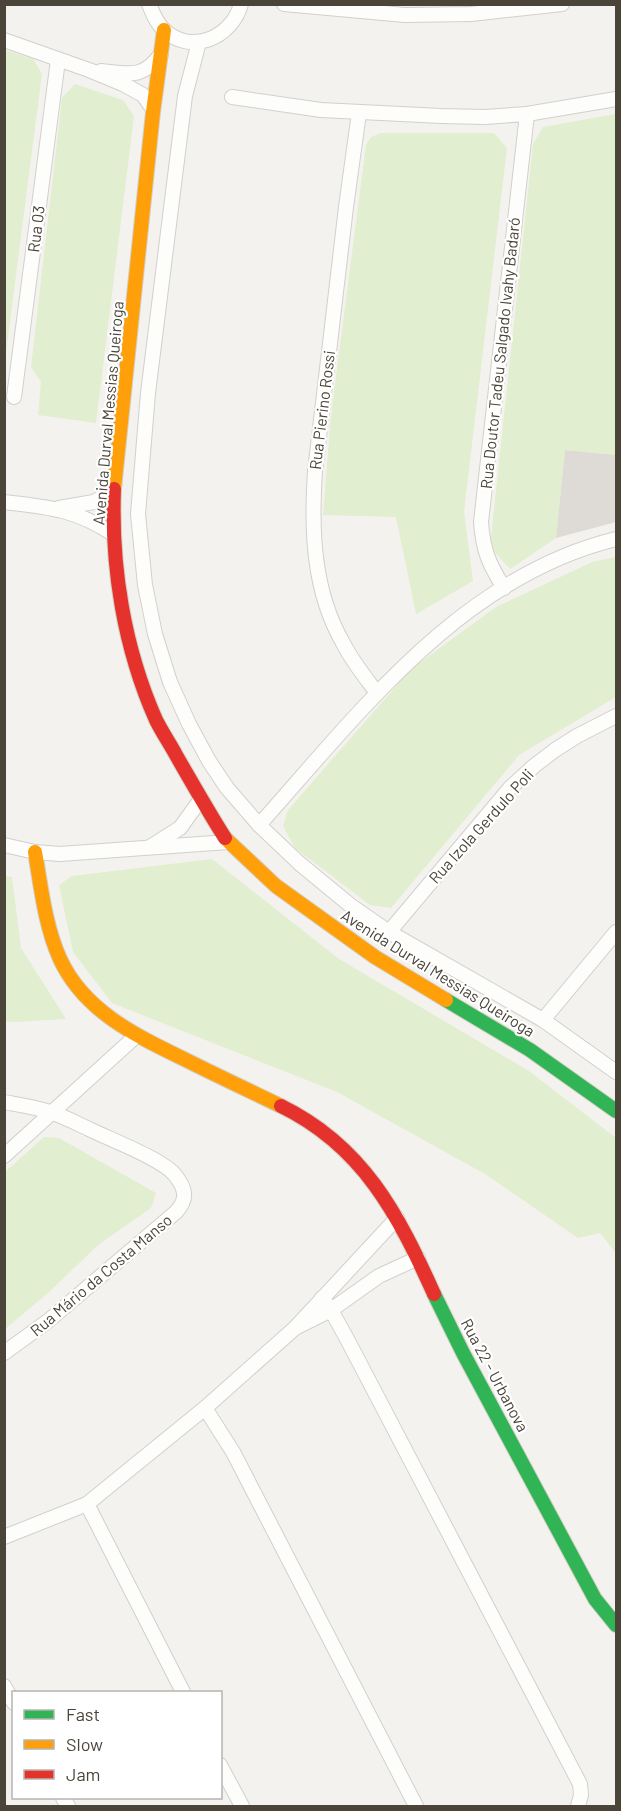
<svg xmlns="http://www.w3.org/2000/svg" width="621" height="1811" font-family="Barlow,sans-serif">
<rect width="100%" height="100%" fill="#f4f2ee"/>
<g fill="#e1eecf">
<polygon points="5,50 33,59 42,74 5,360"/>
<polygon points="75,84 123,100 134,116 96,423 38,415 41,382 31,367 62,98"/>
<polygon points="616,114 616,455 565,450 556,538 510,569 490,547 533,144 543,127"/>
<polygon points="381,133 494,133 507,148 464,512 473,581 416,614 396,517 323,515 331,415 366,145 371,137"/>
<polygon points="616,557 616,697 519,755 391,908 370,905 295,848 283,826 288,810 411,669 496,607 592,562"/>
<polygon points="212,859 339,959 529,1071 616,1138 616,1253 600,1233 578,1238 485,1174 337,1092 112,1003 73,952 59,885 72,876"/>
<polygon points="4,876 12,877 21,948 66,1019 14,1022 5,1021"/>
<polygon points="44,1137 59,1138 156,1193 151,1208 98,1245 48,1293 5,1329 5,1172"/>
</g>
<polygon fill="#dedbd6" points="565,450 616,455 616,522 556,538"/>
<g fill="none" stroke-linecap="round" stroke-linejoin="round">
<g stroke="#d2d0cb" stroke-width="16">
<g id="street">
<path d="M149,4C153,14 156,22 163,29C190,56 232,38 241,4"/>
<polyline points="284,4 405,15 471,14 562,4"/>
<polyline points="4,40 89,70 123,84 143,95 153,109"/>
<polyline points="199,42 185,96 148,393 138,514 145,585 155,634 170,682 189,724 209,761 227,788 259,825 299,863 350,905 389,932 543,1020 616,1072"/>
<path d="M101,71C129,74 143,79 161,54"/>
<polyline points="232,97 321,110 441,116 485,117 527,114 616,99"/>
<path d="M359,113L346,207L315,471C311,530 313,591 343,643C352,661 365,677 377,693"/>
<polyline points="14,397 58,60"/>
<path d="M4,502C48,507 75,509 113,534"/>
<polyline points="59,508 94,502 114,490"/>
<path d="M504,588C489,564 483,551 481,522L527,114"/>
<path d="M259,825C360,712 461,577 616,539"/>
<polyline points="4,845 35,852 60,854 228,842"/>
<polyline points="150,847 180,828 201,799"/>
<polyline points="389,932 510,788 534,766 555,750 577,736 616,716"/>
<polyline points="543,1020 616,932"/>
<path d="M4,1102C20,1105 35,1107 50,1112C63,1116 76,1123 89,1129C109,1139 162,1159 175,1175C186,1189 188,1199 176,1212L48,1321L4,1353"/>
<polyline points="4,1156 136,1036"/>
<polyline points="397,1218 295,1328 331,1310 379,1276 418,1258"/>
<polyline points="322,1298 331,1310 347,1339 580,1784 581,1795 578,1806"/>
<polyline points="205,1408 233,1452 416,1806"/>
<polyline points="87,1504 183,1692"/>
<polyline points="4,1537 87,1504 205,1408 295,1328"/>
<polyline points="4,1686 14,1703"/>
<polyline points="220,1765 242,1806"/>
<polyline points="63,1798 68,1806"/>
</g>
</g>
<g stroke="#d3cfc5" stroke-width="16">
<g id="fast">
<polyline points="446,1000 530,1050 616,1111"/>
<polyline points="434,1294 463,1353 595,1599 616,1625"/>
</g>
</g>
<g stroke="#d3cfc5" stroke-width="16">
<g id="slow">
<polyline points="114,489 153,112 164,30"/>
<polyline points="225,838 276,886 375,957 446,1000"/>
<path d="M35,852C41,887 45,926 60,959C85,1013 139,1037 190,1062C220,1077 250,1091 281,1106"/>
</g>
</g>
<g stroke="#d3cfc5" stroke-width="16">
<g id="jam">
<path d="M114,489C111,567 124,648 156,720C162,732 170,744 176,755C192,783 208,811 225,838"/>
<path d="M281,1106C363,1146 398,1214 434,1294"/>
</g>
</g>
<use href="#street" stroke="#fdfdfc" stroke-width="14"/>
<use href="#fast" stroke="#30b455" stroke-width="14"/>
<use href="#slow" stroke="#ff9f0a" stroke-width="14"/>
<use href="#jam" stroke="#e5322d" stroke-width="14"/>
</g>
<g text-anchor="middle" stroke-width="4.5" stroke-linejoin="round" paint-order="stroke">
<g font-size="16" fill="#4b4439" stroke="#fff">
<text transform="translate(36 229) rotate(-83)" y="6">Rua 03</text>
<text transform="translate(500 353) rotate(-84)" y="6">Rua Doutor Tadeu Salgado Ivahy Badaró</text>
<text transform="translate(322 410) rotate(-83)" y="6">Rua Pierino Rossi</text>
<text transform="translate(108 413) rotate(-85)" y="6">Avenida Durval Messias Queiroga</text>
<text transform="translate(481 826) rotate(-48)" y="6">Rua Izola Gerdulo Poli</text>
<text transform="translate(438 973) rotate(32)" y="6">Avenida Durval Messias Queiroga</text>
<text transform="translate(101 1275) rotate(-40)" y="6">Rua Mário da Costa Manso</text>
<text transform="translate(495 1375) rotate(62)" y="6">Rua 22 - Urbanova</text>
</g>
</g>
<rect width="621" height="1811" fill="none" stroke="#4b4439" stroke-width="12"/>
<rect x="12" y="1691" width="210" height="108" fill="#ffffff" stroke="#b7b4b0" stroke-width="1.5"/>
<rect x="24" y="1710" width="30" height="9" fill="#30b455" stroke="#b7b4b0" stroke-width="1.5"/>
<text x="66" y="1721" font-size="18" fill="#4b4439">Fast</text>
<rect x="24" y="1740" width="30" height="9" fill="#ff9f0a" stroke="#b7b4b0" stroke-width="1.5"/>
<text x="66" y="1751" font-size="18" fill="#4b4439">Slow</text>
<rect x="24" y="1770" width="30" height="9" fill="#e5322d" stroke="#b7b4b0" stroke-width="1.5"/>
<text x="66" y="1781" font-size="18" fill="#4b4439">Jam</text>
</svg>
